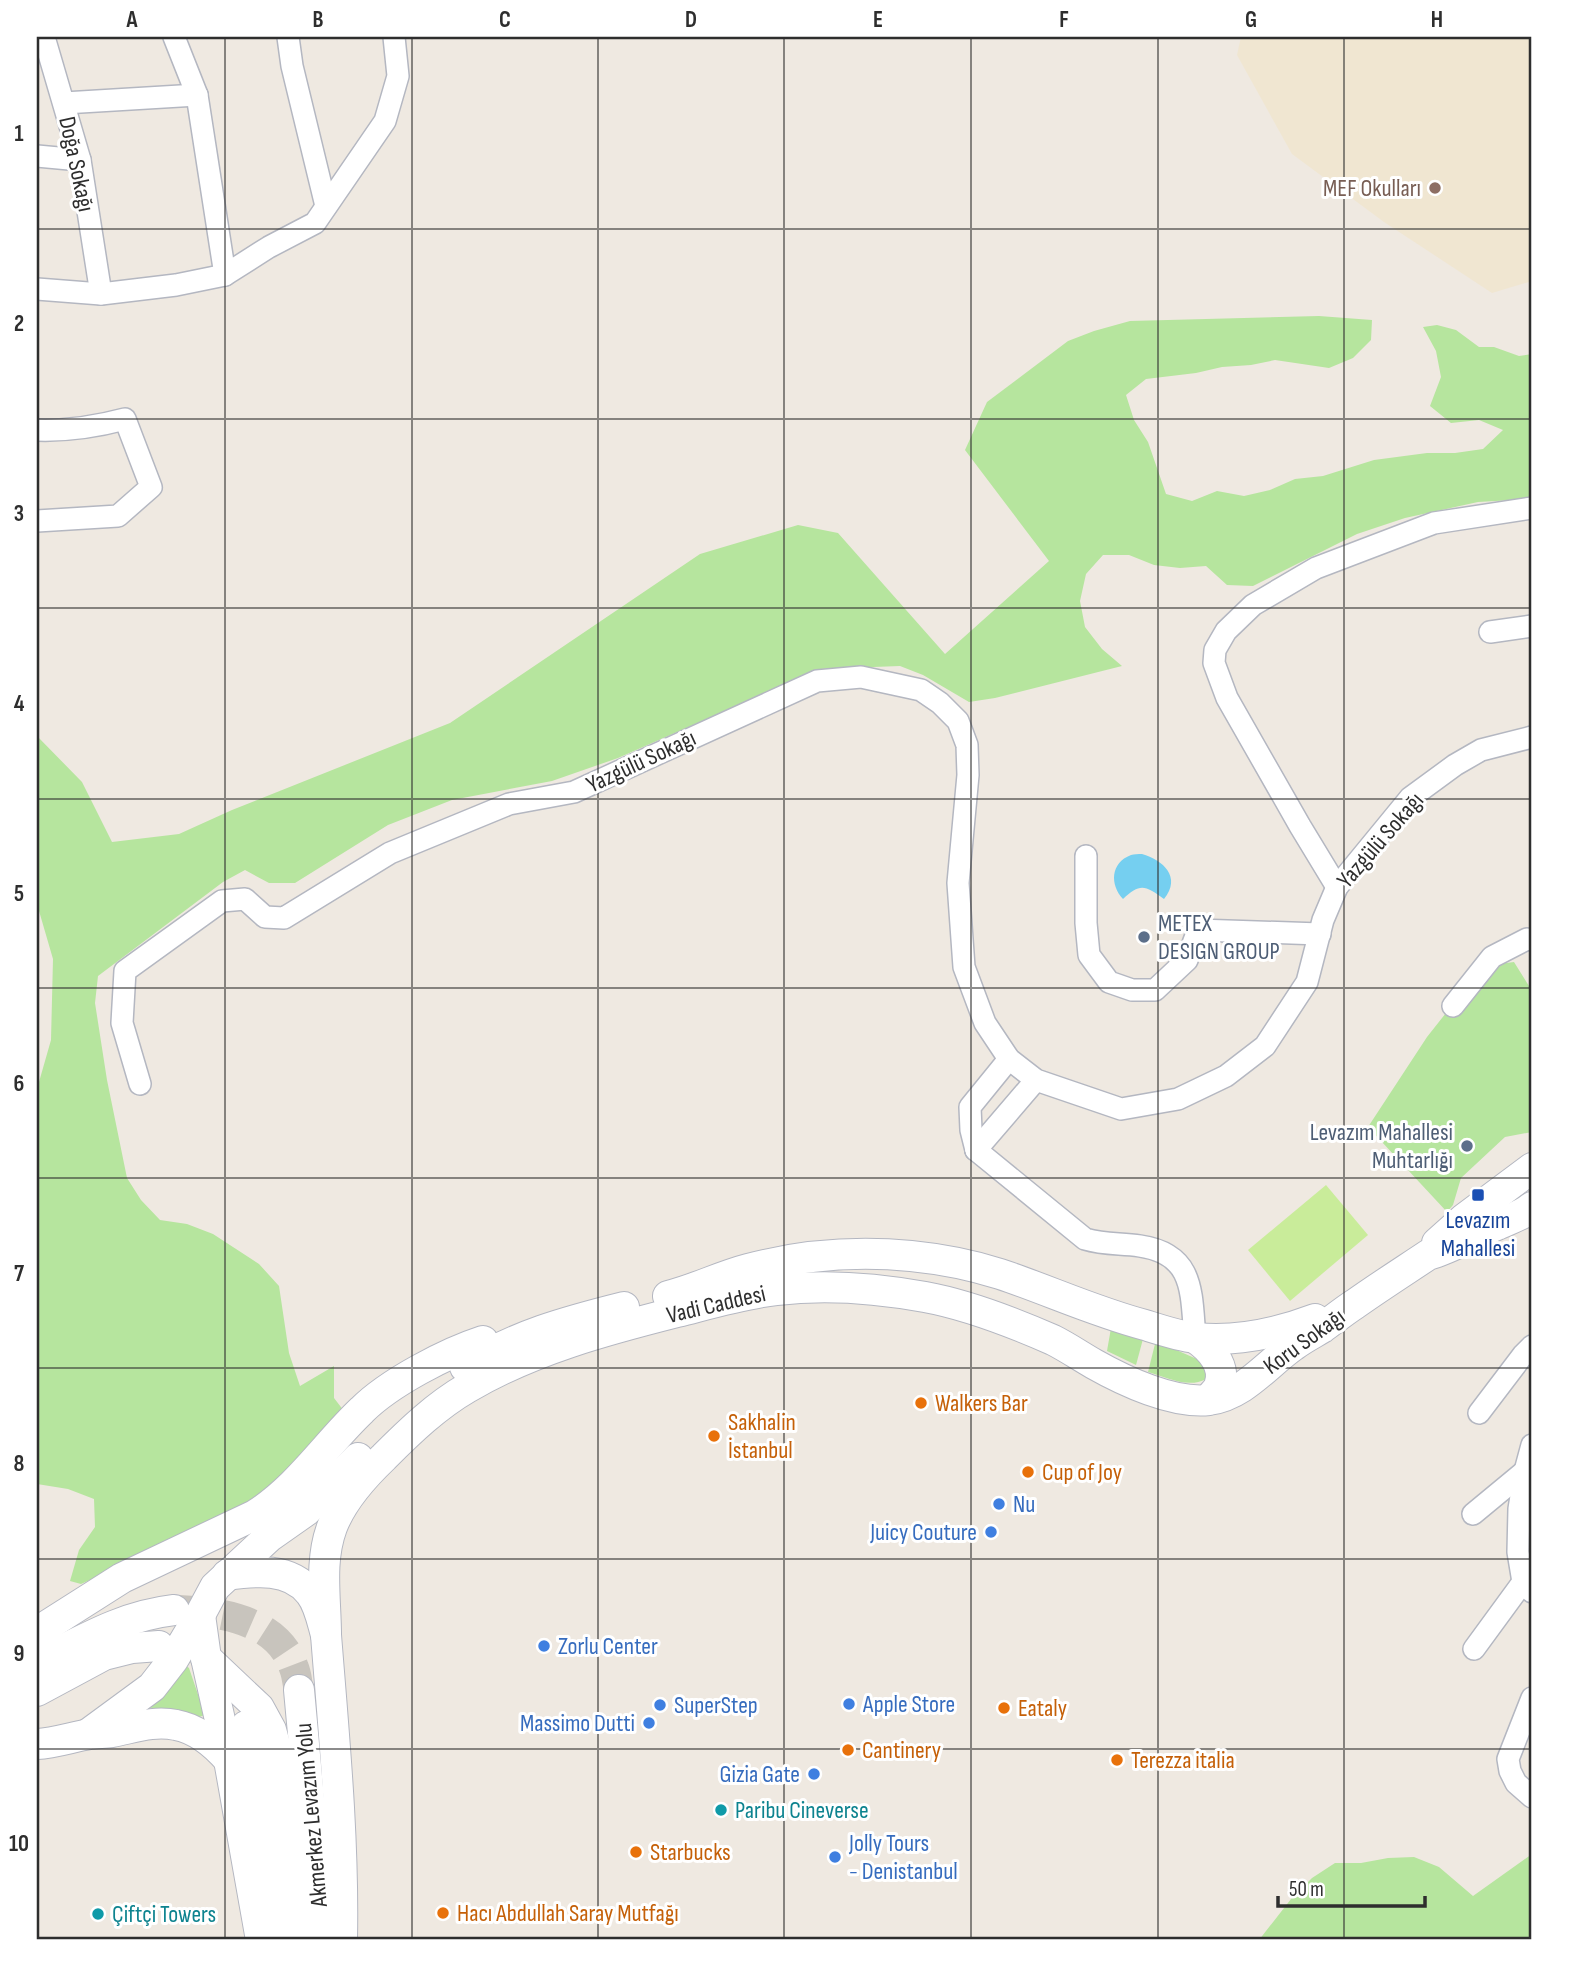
<svg xmlns="http://www.w3.org/2000/svg" width="1569" height="1977" font-family="'Sofia Sans Condensed',sans-serif">
<rect width="100%" height="100%" fill="#efe9e1"/>
<polygon fill="#f0e6d1" points="1241,37 1532,37 1532,281 1492,293 1384,222 1292,154 1237,55"/>
<g fill="#b6e59e">
<polygon points="1319,316 1372,320 1371,340 1353,358 1329,368 1275,360 1251,365 1222,367 1196,373 1146,379 1126,395 1134,420 1148,442 1166,494 1192,501 1217,491 1244,496 1270,490 1295,479 1323,476 1374,460 1427,453 1455,453 1483,449 1503,430 1479,420 1451,423 1430,406 1441,377 1436,351 1423,327 1437,325 1456,330 1479,347 1494,347 1519,356 1532,354 1532,499 1478,502 1405,518 1357,534 1253,586 1227,585 1206,566 1180,568 1154,565 1129,555 1103,555 1086,574 1080,601 1085,627 1102,649 1122,666 995,698 969,702 923,675 900,666 820,669 618,758 552,781 452,800 388,825 295,883 269,883 245,870 223,882 98,976 95,1003 107,1080 127,1178 141,1200 160,1220 187,1224 213,1234 259,1264 279,1286 289,1353 300,1386 334,1366 334,1398 344,1411 260,1503 81,1584 70,1581 79,1550 95,1527 94,1499 68,1489 37,1484 37,1089 51,1040 53,959 37,904 37,736 82,782 112,842 179,834 232,810 450,723 700,554 798,525 838,533 945,654 1049,561 965,450 987,402 1068,341 1094,331 1130,321"/>
<polygon points="1514,962 1532,991 1532,1132 1505,1137 1461,1178 1453,1205 1447,1212 1368,1127 1427,1037 1457,999 1491,965"/>
<polygon points="1111,1328 1143,1339 1136,1365 1107,1351"/>
<path d="M1155,1344L1174,1349L1206,1363L1208,1371L1206,1379C1188,1389 1166,1377 1148,1372Z"/>
<path d="M185,1665L189,1668L205,1715L199,1717C184,1709 169,1709 152,1709L150,1706Z"/>
<polygon points="1532,1854 1532,1940 1259,1940 1291,1899 1312,1878 1335,1863 1361,1863 1388,1858 1414,1857 1439,1867 1473,1896"/>
</g>
<polygon fill="#c9ec9a" points="1326,1185 1368,1235 1290,1301 1248,1250"/>
<path fill="#75cff0" d="M1142,854C1163,860 1182,877 1164,899C1145,885 1140,883 1123,899C1110,885 1110,863 1131,855C1134,854 1138,854 1142,854Z"/>
<g fill="none" stroke-linecap="round" stroke-linejoin="round">
<path stroke="#c8c4bd" stroke-width="30" stroke-dasharray="30 15" stroke-linecap="butt" d="M178,1610C221,1612 278,1620 294,1668C297,1675 297,1683 299,1690"/>
<g stroke="#b4b7c1" stroke-width="24">
<g id="street">
<polyline points="44,37 80,160 101,294"/>
<polyline points="174,37 197,95 225,275"/>
<polyline points="288,37 292,66 326,206"/>
<polyline points="64,103 197,95"/>
<polyline points="37,156 80,160"/>
<polyline points="37,289 101,294 176,285 225,275 269,247 315,223 385,121 398,76 394,37"/>
<path d="M37,430C67,431 95,427 125,419L151,487L118,516L37,521"/>
<polyline points="1490,632 1532,626"/>
<polyline points="1086,856 1086,923 1089,955 1109,982 1132,990 1155,990 1187,960 1198,930 1320,934"/>
<polyline points="1337,887 1300,826 1227,698 1214,663 1215,650 1226,631 1253,605 1316,568 1434,523 1532,508"/>
<polyline points="1453,1006 1492,957 1527,939 1532,940"/>
<polyline points="140,1084 122,1023 125,971 222,901 245,899 265,917 284,918 390,853 509,804 574,792 817,681 861,677 921,690 940,703 958,721 967,745 968,775 958,883 964,967 985,1023 1009,1059 1036,1080 1121,1109 1178,1099 1226,1076 1265,1046 1307,982 1323,920 1337,887 1410,798 1455,765 1481,750 1532,737"/>
<path d="M976,1150L1085,1239C1105,1245 1120,1243 1140,1246C1195,1254 1191,1293 1195,1338"/>
<polyline points="976,1150 971,1130 970,1107 1009,1059"/>
<polyline points="976,1150 1036,1080"/>
<polyline points="1479,1413 1523,1355 1532,1346"/>
<polyline points="1532,1445 1525,1471 1519,1509 1518,1552 1523,1582 1532,1592"/>
<polyline points="1473,1514 1525,1471"/>
<polyline points="1474,1649 1523,1582"/>
<polyline points="1532,1698 1508,1759 1510,1771 1516,1783 1532,1797"/>
</g>
</g>
<g stroke="#b4b7c1" stroke-width="32">
<g id="secondary">
<polyline points="1437,1243 1465,1218 1532,1168"/>
<path d="M668,1296C696,1289 721,1276 748,1269C801,1255 857,1251 911,1256C941,1259 972,1265 1000,1274C1048,1290 1095,1312 1145,1325C1161,1330 1179,1336 1196,1338C1236,1342 1278,1333 1315,1319"/>
<path d="M1195,1338C1210,1348 1227,1366 1219,1386C1217,1391 1211,1396 1208,1400"/>
<path d="M465,1367C517,1335 564,1322 624,1307"/>
<path d="M227,1575C255,1571 290,1567 310,1593C319,1604 322,1621 326,1635C334,1736 344,1838 342,1940"/>
<polyline points="200,1615 206,1658 229,1760 261,1940"/>
<path d="M37,1632L122,1578L255,1515C298,1488 326,1444 362,1410C389,1383 446,1353 483,1341"/>
<path d="M326,1635C326,1599 319,1562 332,1527C342,1501 364,1476 384,1457C410,1431 436,1406 467,1388C531,1350 606,1330 677,1312C709,1304 743,1294 776,1290C825,1284 876,1288 925,1297C969,1305 1012,1322 1053,1340C1067,1347 1080,1356 1094,1364C1124,1381 1173,1404 1209,1400C1244,1395 1266,1365 1293,1346C1302,1339 1312,1334 1322,1328C1333,1320 1344,1311 1355,1304C1379,1287 1404,1271 1428,1255C1452,1248 1473,1235 1497,1225C1509,1219 1522,1216 1532,1207"/>
<polyline points="206,1658 259,1708 271,1730 277,1752 302,1940"/>
<path d="M37,1663C83,1640 122,1616 174,1610"/>
<polyline points="299,1690 322,1940"/>
<polyline points="37,1691 104,1655 132,1648 159,1646"/>
<polyline points="246,1726 283,1936"/>
<polyline points="88,1734 152,1687 173,1660 200,1615 215,1587 269,1537 306,1511 358,1458"/>
<path d="M37,1744C55,1743 72,1737 90,1734C97,1733 104,1733 112,1732C133,1728 154,1720 176,1725C198,1729 215,1744 229,1760"/>
</g>
</g>
<use href="#street" stroke="#fff" stroke-width="21"/>
<use href="#secondary" stroke="#fff" stroke-width="30"/>
</g>
<path fill="none" stroke="#2e2e2e" stroke-width="2" stroke-opacity="0.55" d="M225,37V1940M412,37V1940M598,37V1940M784,37V1940M971,37V1940M1158,37V1940M1344,37V1940M37,229H1532M37,419H1532M37,608H1532M37,799H1532M37,988H1532M37,1178H1532M37,1368H1532M37,1559H1532M37,1749H1532"/>
<circle fill="#8d6e63" stroke="#fff" stroke-width="2.5" cx="1435" cy="188" r="7"/>
<g fill="#5c6f8a" stroke="#fff" stroke-width="2.5">
<circle cx="1144" cy="937" r="7"/>
<circle cx="1467" cy="1146" r="7"/>
</g>
<rect fill="#1a4fb4" stroke="#fff" stroke-width="2.5" x="1471" y="1188" width="14" height="14" rx="3.5"/>
<g fill="#e8710a" stroke="#fff" stroke-width="2.5">
<circle cx="921" cy="1403" r="7"/>
<circle cx="714" cy="1436" r="7"/>
<circle cx="1028" cy="1472" r="7"/>
<circle cx="1004" cy="1708" r="7"/>
<circle cx="848" cy="1750" r="7"/>
<circle cx="1117" cy="1760" r="7"/>
<circle cx="636" cy="1852" r="7"/>
<circle cx="443" cy="1913" r="7"/>
</g>
<g fill="#3f7fe0" stroke="#fff" stroke-width="2.5">
<circle cx="999" cy="1504" r="7"/>
<circle cx="991" cy="1532" r="7"/>
<circle cx="544" cy="1646" r="7"/>
<circle cx="849" cy="1704" r="7"/>
<circle cx="660" cy="1705" r="7"/>
<circle cx="649" cy="1723" r="7"/>
<circle cx="814" cy="1774" r="7"/>
<circle cx="835" cy="1857" r="7"/>
</g>
<g fill="#0f9aa8" stroke="#fff" stroke-width="2.5">
<circle cx="721" cy="1810" r="7"/>
<circle cx="98" cy="1914" r="7"/>
</g>
<g text-anchor="middle" stroke-width="6" stroke-linejoin="round" paint-order="stroke">
<g font-size="24" fill="#2e2e2e" stroke="#fff">
<text transform="translate(77 164) rotate(78)" y="8">Doğa Sokağı</text>
<text transform="translate(641 761) rotate(-25)" y="8">Yazgülü Sokağı</text>
<text transform="translate(1380 840) rotate(-49)" y="8">Yazgülü Sokağı</text>
<text transform="translate(716 1304) rotate(-13)" y="8">Vadi Caddesi</text>
<text transform="translate(1304 1341) rotate(-36)" y="8">Koru Sokağı</text>
<text transform="translate(311 1815) rotate(-95)" y="8">Akmerkez Levazım Yolu</text>
</g>
<g font-size="24" fill="#785e54" stroke="#fff" text-anchor="end">
<text x="1421" y="196">MEF Okulları</text>
</g>
<g font-size="24" fill="#4e5e75" stroke="#fff" text-anchor="start">
<text x="1158" y="931">METEX<tspan x="1158" dy="28">DESIGN GROUP</tspan></text>
<text x="1453" y="1140" text-anchor="end">Levazım Mahallesi<tspan x="1453" dy="28">Muhtarlığı</tspan></text>
</g>
<g font-size="24" fill="#164399" stroke="#fff">
<text x="1478" y="1228">Levazım<tspan x="1478" dy="28">Mahallesi</tspan></text>
</g>
<g font-size="24" fill="#c56008" stroke="#fff" text-anchor="start">
<text x="935" y="1411">Walkers Bar</text>
<text x="728" y="1430">Sakhalin<tspan x="728" dy="28">İstanbul</tspan></text>
<text x="1042" y="1480">Cup of Joy</text>
<text x="1018" y="1716">Eataly</text>
<text x="862" y="1758">Cantinery</text>
<text x="1131" y="1768">Terezza italia</text>
<text x="650" y="1860">Starbucks</text>
<text x="457" y="1921">Hacı Abdullah Saray Mutfağı</text>
</g>
<g font-size="24" fill="#366cbe" stroke="#fff" text-anchor="start">
<text x="1013" y="1512">Nu</text>
<text x="977" y="1540" text-anchor="end">Juicy Couture</text>
<text x="558" y="1654">Zorlu Center</text>
<text x="863" y="1712">Apple Store</text>
<text x="674" y="1713">SuperStep</text>
<text x="635" y="1731" text-anchor="end">Massimo Dutti</text>
<text x="800" y="1782" text-anchor="end">Gizia Gate</text>
<text x="849" y="1851">Jolly Tours<tspan x="849" dy="28">- Denistanbul</tspan></text>
</g>
<g font-size="24" fill="#0d838f" stroke="#fff" text-anchor="start">
<text x="735" y="1818">Paribu Cineverse</text>
<text x="112" y="1922">Çiftçi Towers</text>
</g>
</g>
<rect width="1569" height="1977" fill="none" stroke="#ffffff" stroke-width="77"/>
<path d="M1278 1896v10h147v-10" fill="none" stroke="#2e2e2e" stroke-width="3.5"/>
<text x="1289" y="1896" font-size="21" fill="#2e2e2e" stroke="#ffffff" stroke-width="5" paint-order="stroke">50 m</text>
<rect x="38" y="38" width="1492" height="1900" fill="none" stroke="#2e2e2e" stroke-width="2.5"/>
<g font-size="23" text-anchor="middle" font-weight="bold" fill="#2e2e2e">
<text x="132" y="27">A</text>
<text x="318" y="27">B</text>
<text x="505" y="27">C</text>
<text x="691" y="27">D</text>
<text x="878" y="27">E</text>
<text x="1064" y="27">F</text>
<text x="1251" y="27">G</text>
<text x="1437" y="27">H</text>
<text x="19" y="141">1</text>
<text x="19" y="331">2</text>
<text x="19" y="521">3</text>
<text x="19" y="711">4</text>
<text x="19" y="901">5</text>
<text x="19" y="1091">6</text>
<text x="19" y="1281">7</text>
<text x="19" y="1471">8</text>
<text x="19" y="1661">9</text>
<text x="19" y="1851">10</text>
</g>
</svg>
